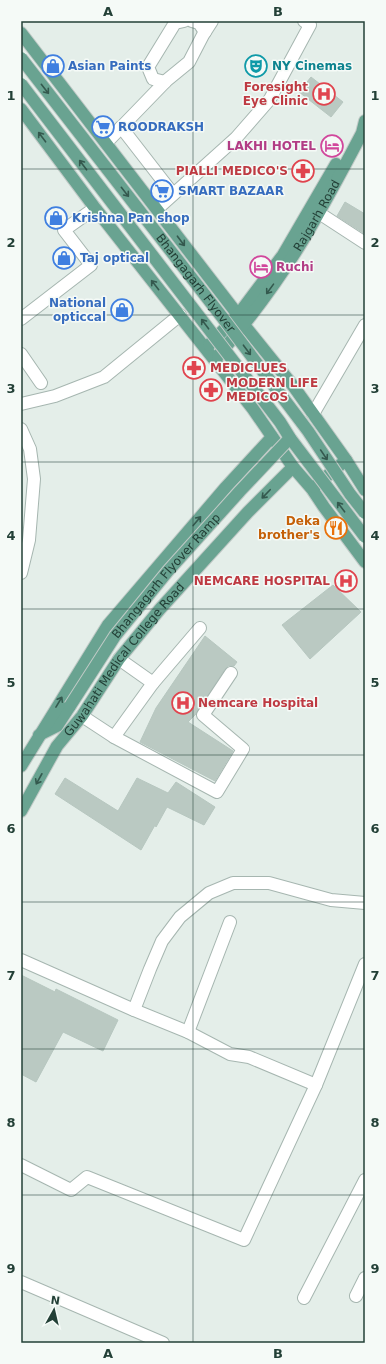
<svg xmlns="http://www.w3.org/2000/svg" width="386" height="1364" font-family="'DejaVu Sans',sans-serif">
<rect width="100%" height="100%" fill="#e4eee9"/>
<g fill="#bac9c2" stroke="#b7c7c0">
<polygon points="311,77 343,102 331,117 299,92"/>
<polygon points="345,202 365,214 365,234 337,216"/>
<polygon points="333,585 361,612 310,659 282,625"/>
<polygon points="205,636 237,662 234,666 228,666 225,669 196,714 188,722 233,751 215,781 140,742 156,708"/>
<polygon points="65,778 118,811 137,778 168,793 176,782 215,807 204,825 167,807 156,827 155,825 141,850 55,794"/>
<polygon points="21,975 55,992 56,989 118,1020 103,1051 63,1032 36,1082 21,1074"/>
</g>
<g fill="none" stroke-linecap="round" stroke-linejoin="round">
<g stroke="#a6b6b0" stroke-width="14">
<g id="minor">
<polyline points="192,21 199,23 205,32"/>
<polyline points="165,82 153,79 148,67 175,23 184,21"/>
<polyline points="121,127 173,194"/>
<polyline points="106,143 167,80 189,62 203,35 212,21"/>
<polyline points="157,209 236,138 270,99 310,25 304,21"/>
<polyline points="319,213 365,243"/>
<polyline points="21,319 91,265 64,230 95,208"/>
<polyline points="21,354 41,383"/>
<polyline points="21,404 55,396 104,377 180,315"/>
<polyline points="313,414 365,325"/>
<polyline points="21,429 30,449 34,479 29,540 21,573"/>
<polyline points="119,659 153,683 200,628"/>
<polyline points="82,716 114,737 217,792 243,749 203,715 231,673"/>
<polyline points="114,737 153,683"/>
<polyline points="21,960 134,1010 188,1032 230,1054 249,1057 316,1085"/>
<polyline points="134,1010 150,969 162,941 180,917 209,893 233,883 269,883 331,900 365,903"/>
<polyline points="188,1032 230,922"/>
<polyline points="21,1165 71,1190 87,1177 244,1240 316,1085 365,964"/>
<polyline points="21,1282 163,1343"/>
<polyline points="356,1296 365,1278"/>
<polyline points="304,1298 365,1180"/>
</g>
</g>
<g stroke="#c1cac7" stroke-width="14">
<g id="major">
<polyline points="21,33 238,315 244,325 294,387 346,460 365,490"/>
<polyline points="21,109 95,208 253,409 293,467 312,489 324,507 365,562"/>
<polyline points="209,345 238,315 283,255 336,164"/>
<path id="s1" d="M218,356C249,320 278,281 303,240C324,205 343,169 362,133L365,121"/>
<polyline points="314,487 346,460"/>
<polyline points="39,735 57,726 70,706"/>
<polyline points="21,766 108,625 226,487 272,437"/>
<path id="s2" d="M21,811L57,746L82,716L119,659L160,609L248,512L293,467"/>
</g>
</g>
<use href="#minor" stroke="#fff" stroke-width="12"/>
<use href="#major" stroke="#69a391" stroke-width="12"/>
<g stroke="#c1cac7" stroke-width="14" stroke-linecap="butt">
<g id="major-bridge">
<path id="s3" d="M21,58L222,317L308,431L350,494L365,513"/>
<polyline points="21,84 280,422 290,438 365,537"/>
<path id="s4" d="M70,706L115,636L168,571L240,491L290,438"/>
</g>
</g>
<use href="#major-bridge" stroke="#69a391" stroke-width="12"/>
</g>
<defs><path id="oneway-shaft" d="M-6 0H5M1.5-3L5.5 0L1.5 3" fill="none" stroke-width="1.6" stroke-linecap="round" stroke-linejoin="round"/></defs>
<g stroke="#34594e">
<use href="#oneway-shaft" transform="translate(45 89) rotate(52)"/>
<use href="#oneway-shaft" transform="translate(42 137) rotate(-127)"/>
<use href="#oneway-shaft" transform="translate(83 165) rotate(-127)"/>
<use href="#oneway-shaft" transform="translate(125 192) rotate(52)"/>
<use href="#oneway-shaft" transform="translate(181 241) rotate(53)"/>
<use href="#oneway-shaft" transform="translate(155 285) rotate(-128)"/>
<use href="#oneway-shaft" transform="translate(270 289) rotate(126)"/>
<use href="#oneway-shaft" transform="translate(205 324) rotate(-127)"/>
<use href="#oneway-shaft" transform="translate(247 350) rotate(53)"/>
<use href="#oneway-shaft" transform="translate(324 455) rotate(56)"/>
<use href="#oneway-shaft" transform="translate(266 494) rotate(134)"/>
<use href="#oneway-shaft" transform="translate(341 507) rotate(-127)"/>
<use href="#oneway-shaft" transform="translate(197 521) rotate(-50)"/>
<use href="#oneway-shaft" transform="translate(59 702) rotate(-59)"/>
<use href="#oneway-shaft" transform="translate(39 779) rotate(119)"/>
</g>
<path fill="none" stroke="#234037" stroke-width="1" stroke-opacity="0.55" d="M193,21V1343M21,169H365M21,315H365M21,462H365M21,609H365M21,755H365M21,902H365M21,1049H365M21,1195H365"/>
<defs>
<g id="shop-ring" transform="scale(1.15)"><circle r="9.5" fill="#f5faf7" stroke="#3f7fe0" stroke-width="1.5"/><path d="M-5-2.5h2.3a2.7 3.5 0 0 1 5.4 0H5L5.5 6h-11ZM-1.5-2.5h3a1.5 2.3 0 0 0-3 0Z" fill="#3f7fe0"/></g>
<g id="theatre-ring" transform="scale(1.15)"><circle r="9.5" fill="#f5faf7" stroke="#0f9aa8" stroke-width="1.5"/><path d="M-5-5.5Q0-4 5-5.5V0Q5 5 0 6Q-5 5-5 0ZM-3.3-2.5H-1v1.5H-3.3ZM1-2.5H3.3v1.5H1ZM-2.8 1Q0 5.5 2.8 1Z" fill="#0f9aa8"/></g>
<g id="hospital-ring" transform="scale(1.15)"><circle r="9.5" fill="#f5faf7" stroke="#e0444e" stroke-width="1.5"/><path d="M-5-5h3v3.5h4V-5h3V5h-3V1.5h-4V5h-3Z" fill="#e0444e"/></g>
<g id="supermarket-ring" transform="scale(1.15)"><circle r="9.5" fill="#f5faf7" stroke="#3f7fe0" stroke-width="1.5"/><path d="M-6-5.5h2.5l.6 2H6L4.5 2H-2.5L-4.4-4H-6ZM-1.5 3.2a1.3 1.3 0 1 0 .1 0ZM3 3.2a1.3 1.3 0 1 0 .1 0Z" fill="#3f7fe0"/></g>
<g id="hotel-ring" transform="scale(1.15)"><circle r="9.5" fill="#f5faf7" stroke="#d1479c" stroke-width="1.5"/><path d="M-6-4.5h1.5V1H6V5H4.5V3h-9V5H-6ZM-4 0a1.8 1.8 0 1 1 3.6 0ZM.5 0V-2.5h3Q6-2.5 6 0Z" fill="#d1479c"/></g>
<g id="pharmacy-ring" transform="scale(1.15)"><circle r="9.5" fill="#f5faf7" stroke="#e0444e" stroke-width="1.5"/><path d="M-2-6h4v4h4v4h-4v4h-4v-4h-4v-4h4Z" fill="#e0444e"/></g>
<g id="restaurant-ring" transform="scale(1.15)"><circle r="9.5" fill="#f5faf7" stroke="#e8710a" stroke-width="1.5"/><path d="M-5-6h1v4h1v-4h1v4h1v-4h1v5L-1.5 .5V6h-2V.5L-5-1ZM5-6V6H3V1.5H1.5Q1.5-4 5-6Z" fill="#e8710a"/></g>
</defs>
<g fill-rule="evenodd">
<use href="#shop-ring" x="53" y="66"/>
<use href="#theatre-ring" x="256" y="66"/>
<use href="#hospital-ring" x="324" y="94"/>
<use href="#supermarket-ring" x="103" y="127"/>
<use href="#hotel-ring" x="332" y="146"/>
<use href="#pharmacy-ring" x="303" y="171"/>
<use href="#supermarket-ring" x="162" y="191"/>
<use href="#shop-ring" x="56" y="218"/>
<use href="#shop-ring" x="64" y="258"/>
<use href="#hotel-ring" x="261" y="267"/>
<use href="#shop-ring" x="122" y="310"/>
<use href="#pharmacy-ring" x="194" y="368"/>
<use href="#pharmacy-ring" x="211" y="390"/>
<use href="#restaurant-ring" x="336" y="528"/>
<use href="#hospital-ring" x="346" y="581"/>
<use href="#hospital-ring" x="183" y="703"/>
</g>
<g text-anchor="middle" stroke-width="3" stroke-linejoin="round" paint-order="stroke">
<g font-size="12" font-weight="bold" fill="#366cbe" stroke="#f5faf7" text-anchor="start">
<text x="68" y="70">Asian Paints</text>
<text x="118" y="131">ROODRAKSH</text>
<text x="178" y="195">SMART BAZAAR</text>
<text x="72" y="222">Krishna Pan shop</text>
<text x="80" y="262">Taj optical</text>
<text x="106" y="307" text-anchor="end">National<tspan x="106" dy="14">opticcal</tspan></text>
</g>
<g font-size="12" font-weight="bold" fill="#0d838f" stroke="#f5faf7" text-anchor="start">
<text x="272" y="70">NY Cinemas</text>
</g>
<g font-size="12" font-weight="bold" fill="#be3a42" stroke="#f5faf7" text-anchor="end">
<text x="308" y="91">Foresight<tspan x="308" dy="14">Eye Clinic</tspan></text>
<text x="288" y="175">PIALLI MEDICO'S</text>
<text x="210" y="372" text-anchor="start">MEDICLUES</text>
<text x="226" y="387" text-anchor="start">MODERN LIFE<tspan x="226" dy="14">MEDICOS</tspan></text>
<text x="330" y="585">NEMCARE HOSPITAL</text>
<text x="198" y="707" text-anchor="start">Nemcare Hospital</text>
</g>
<g font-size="12" font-weight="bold" fill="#b23c85" stroke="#f5faf7" text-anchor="end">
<text x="316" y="150">LAKHI HOTEL</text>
<text x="276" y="271" text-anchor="start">Ruchi</text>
</g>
<g font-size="12" fill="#234037" stroke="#f5faf7">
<text dy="4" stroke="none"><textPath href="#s1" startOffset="172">Rajgarh Road</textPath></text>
<text dy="4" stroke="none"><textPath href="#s3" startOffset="285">Bhangagarh Flyover</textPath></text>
<text dy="4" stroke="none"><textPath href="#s4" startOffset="162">Bhangagarh Flyover Ramp</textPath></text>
<text dy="4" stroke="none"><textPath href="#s2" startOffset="184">Guwahati Medical College Road</textPath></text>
</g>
<g font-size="12" font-weight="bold" fill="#c56008" stroke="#f5faf7" text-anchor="end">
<text x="320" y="525">Deka<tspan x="320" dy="14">brother's</tspan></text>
</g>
</g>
<rect width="386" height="1364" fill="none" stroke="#f5faf7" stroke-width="44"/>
<g transform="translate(54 1310) rotate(8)" stroke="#f5faf7" stroke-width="3" paint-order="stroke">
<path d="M0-3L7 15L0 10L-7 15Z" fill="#234037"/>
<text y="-6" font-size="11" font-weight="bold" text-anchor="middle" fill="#234037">N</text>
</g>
<rect x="22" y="22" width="342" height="1320" fill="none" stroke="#234037" stroke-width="1.5"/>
<g font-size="13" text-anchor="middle" font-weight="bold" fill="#234037">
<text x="108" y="16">A</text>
<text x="278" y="16">B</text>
<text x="11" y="100">1</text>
<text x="375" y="100">1</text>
<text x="11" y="247">2</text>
<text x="375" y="247">2</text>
<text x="11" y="393">3</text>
<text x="375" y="393">3</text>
<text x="11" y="540">4</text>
<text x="375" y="540">4</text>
<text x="11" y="687">5</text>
<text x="375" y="687">5</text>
<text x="11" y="833">6</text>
<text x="375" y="833">6</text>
<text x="11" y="980">7</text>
<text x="375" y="980">7</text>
<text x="11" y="1127">8</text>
<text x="375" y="1127">8</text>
<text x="11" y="1273">9</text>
<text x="375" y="1273">9</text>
<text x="108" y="1358">A</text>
<text x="278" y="1358">B</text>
</g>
</svg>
